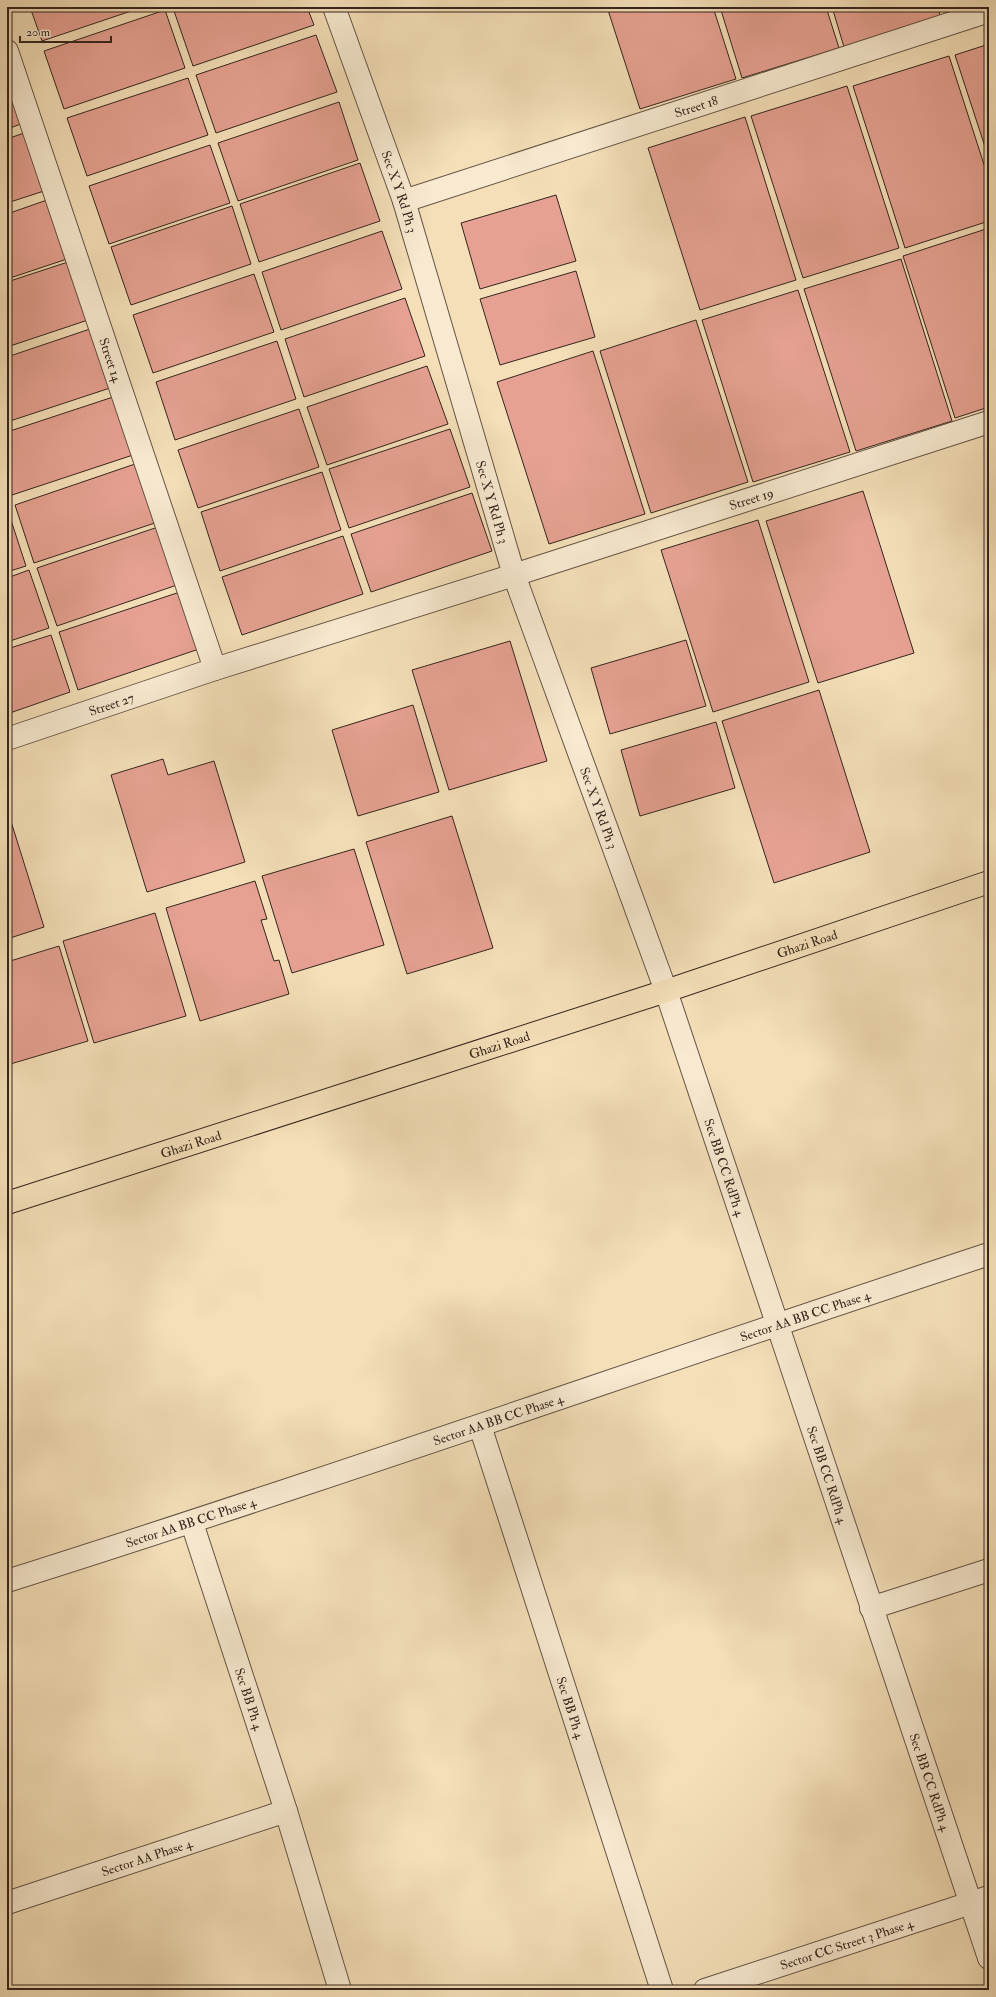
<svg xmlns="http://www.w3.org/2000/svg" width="996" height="1997" font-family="'IM FELL Double Pica',serif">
<rect width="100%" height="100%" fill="#f4dfb8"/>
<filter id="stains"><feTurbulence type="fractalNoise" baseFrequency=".005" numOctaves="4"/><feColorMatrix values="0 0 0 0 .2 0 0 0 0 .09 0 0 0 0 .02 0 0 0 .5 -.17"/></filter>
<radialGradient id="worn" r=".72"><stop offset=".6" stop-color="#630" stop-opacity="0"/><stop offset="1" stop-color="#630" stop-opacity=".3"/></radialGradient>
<g fill="#e6a192" stroke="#34251d">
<polygon points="30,7 143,7 42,41"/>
<polygon points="176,7 307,7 314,25 193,66 173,8"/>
<polygon points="607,7 713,7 736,79 640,109"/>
<polygon points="720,7 826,7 839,48 742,78"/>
<polygon points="832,7 937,7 941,17 844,47"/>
<polygon points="944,7 976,7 947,16"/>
<polygon points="165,10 185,68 64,109 44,51"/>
<polygon points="316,35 337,92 216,133 196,75"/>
<polygon points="989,44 989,159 955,55"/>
<polygon points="949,56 989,180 989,221 905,248 853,86"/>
<polygon points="188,78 208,135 87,176 67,118"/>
<polygon points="7,82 21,124 7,129"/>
<polygon points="847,86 899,248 803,278 751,116"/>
<polygon points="339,102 358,160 238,201 218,143"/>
<polygon points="745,117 796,280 700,310 648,148"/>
<polygon points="24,133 44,191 7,203 7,139"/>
<polygon points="210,145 230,203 109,244 89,186"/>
<polygon points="360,163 380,221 259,262 240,204"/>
<polygon points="556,195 576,261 480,289 461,223"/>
<polygon points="47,200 67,259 7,279 7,214"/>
<polygon points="232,206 251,264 131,305 111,247"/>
<polygon points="989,228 989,407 955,418 903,256"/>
<polygon points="382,231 402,289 281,330 262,272"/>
<polygon points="901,259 952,421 856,451 804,289"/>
<polygon points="68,262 88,320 7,347 7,282"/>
<polygon points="576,271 595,337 500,365 480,299"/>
<polygon points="254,274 274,332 153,373 133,315"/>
<polygon points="798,290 850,452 753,482 702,320"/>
<polygon points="405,298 425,356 304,397 285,339"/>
<polygon points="696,320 748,482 651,513 600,351"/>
<polygon points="90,329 110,388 7,422 7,357"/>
<polygon points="277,341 296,399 175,440 156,382"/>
<polygon points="593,351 645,514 549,544 497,382"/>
<polygon points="427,366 448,424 327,465 307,407"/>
<polygon points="113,397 133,455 12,495 7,481 7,432"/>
<polygon points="299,409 319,467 198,508 178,450"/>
<polygon points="450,429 470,487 349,528 329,469"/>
<polygon points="135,464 155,523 34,563 15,505"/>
<polygon points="322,472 341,530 220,571 201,512"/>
<polygon points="863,491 914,653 818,683 766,521"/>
<polygon points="472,493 492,551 371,592 351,534"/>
<polygon points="7,508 26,566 7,572"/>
<polygon points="758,520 809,682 713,712 661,550"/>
<polygon points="158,527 177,585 57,626 37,568"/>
<polygon points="343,536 363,594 242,635 222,577"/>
<polygon points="29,570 49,628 7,642 7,578"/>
<polygon points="180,592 199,649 78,690 59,632"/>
<polygon points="51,635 70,692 7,714 7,649"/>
<polygon points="686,640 706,706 610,734 591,668"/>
<polygon points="510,641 547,761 449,790 412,670"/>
<polygon points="819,690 870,852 774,883 722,721"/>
<polygon points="413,705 439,792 358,816 332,730"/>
<polygon points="716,722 735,788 640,816 621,750"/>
<polygon points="163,759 168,775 214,761 245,862 147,892 111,775"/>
<polygon points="9,815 44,927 7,939 7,816"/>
<polygon points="452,816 493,948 407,974 366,842"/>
<polygon points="354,849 384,945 292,973 262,876"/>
<polygon points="255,881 267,919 261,920 274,961 279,960 289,994 200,1021 166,908"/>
<polygon points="155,913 186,1016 94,1043 63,941"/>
<polygon points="59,946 88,1041 7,1065 7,962"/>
</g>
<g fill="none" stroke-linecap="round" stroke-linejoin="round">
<g stroke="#645444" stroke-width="24">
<g id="minor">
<path id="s1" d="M334,7L404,201L514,575L666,991L989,1958"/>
<path id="s2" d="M7,51L215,669"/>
<path id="s3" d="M404,201L989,11"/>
<path id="s4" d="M7,739L215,669L514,575L989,422"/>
<path id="s5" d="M480,1426L662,1990"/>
<path id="s6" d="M192,1523L286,1811L340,1990"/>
<path id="s7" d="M7,1581C336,1477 661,1362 989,1254"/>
<polyline points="871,1608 989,1570"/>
<path id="s8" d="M7,1903L286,1811"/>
<path id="s9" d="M705,1990L989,1897"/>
</g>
</g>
<g stroke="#34251d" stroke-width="24">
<g id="major">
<path id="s10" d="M7,1203L666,991L989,882"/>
</g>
</g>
<use href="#minor" stroke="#f8ead1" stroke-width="22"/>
<use href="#major" stroke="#f4dfb8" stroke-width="22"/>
</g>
<g text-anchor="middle" stroke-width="3.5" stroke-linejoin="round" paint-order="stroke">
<g font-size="13" fill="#34251d" stroke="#f8ead1">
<text dy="5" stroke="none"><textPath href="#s3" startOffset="307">Street 18</textPath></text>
<text dy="5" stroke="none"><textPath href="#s1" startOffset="196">Sec X Y Rd Ph 3</textPath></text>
<text dy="5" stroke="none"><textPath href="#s2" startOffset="326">Street 14</textPath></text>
<text dy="5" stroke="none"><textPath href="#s4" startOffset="782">Street 19</textPath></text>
<text dy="5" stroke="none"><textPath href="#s1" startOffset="520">Sec X Y Rd Ph 3</textPath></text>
<text dy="5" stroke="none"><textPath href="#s4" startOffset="110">Street 27</textPath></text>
<text dy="5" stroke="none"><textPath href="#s1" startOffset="844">Sec X Y Rd Ph 3</textPath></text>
<text dy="5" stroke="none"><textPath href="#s10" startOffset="841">Ghazi Road</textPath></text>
<text dy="5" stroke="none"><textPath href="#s10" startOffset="517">Ghazi Road</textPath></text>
<text dy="5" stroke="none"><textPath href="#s10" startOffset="193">Ghazi Road</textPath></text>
<text dy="5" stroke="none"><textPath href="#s1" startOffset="1225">Sec BB CC RdPh 4</textPath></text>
<text dy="5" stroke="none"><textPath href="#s7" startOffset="841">Sector AA BB CC Phase 4</textPath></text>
<text dy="5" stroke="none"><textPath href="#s7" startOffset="517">Sector AA BB CC Phase 4</textPath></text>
<text dy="5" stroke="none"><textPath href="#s1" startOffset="1549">Sec BB CC RdPh 4</textPath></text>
<text dy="5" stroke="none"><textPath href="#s7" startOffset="193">Sector AA BB CC Phase 4</textPath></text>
<text dy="5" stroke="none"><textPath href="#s6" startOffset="185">Sec BB Ph 4</textPath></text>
<text dy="5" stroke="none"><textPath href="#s5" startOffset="296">Sec BB Ph 4</textPath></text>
<text dy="5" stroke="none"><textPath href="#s1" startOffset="1873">Sec BB CC RdPh 4</textPath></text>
<text dy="5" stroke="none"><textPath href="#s8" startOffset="147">Sector AA Phase 4</textPath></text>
<text dy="5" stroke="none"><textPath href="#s9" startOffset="149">Sector CC Street 3 Phase 4</textPath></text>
</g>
</g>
<rect width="996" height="1997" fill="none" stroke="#f4dfb8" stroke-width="24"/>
<rect x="8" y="8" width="980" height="1981" fill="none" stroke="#34251d" stroke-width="2"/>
<rect x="12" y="12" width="972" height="1973" fill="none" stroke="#34251d"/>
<path d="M20 36v6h91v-6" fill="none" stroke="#34251d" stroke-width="2"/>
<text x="26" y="36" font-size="12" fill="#34251d" stroke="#f8ead1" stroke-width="3" paint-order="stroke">20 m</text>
<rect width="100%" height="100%" filter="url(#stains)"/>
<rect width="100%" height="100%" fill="url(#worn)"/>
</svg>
